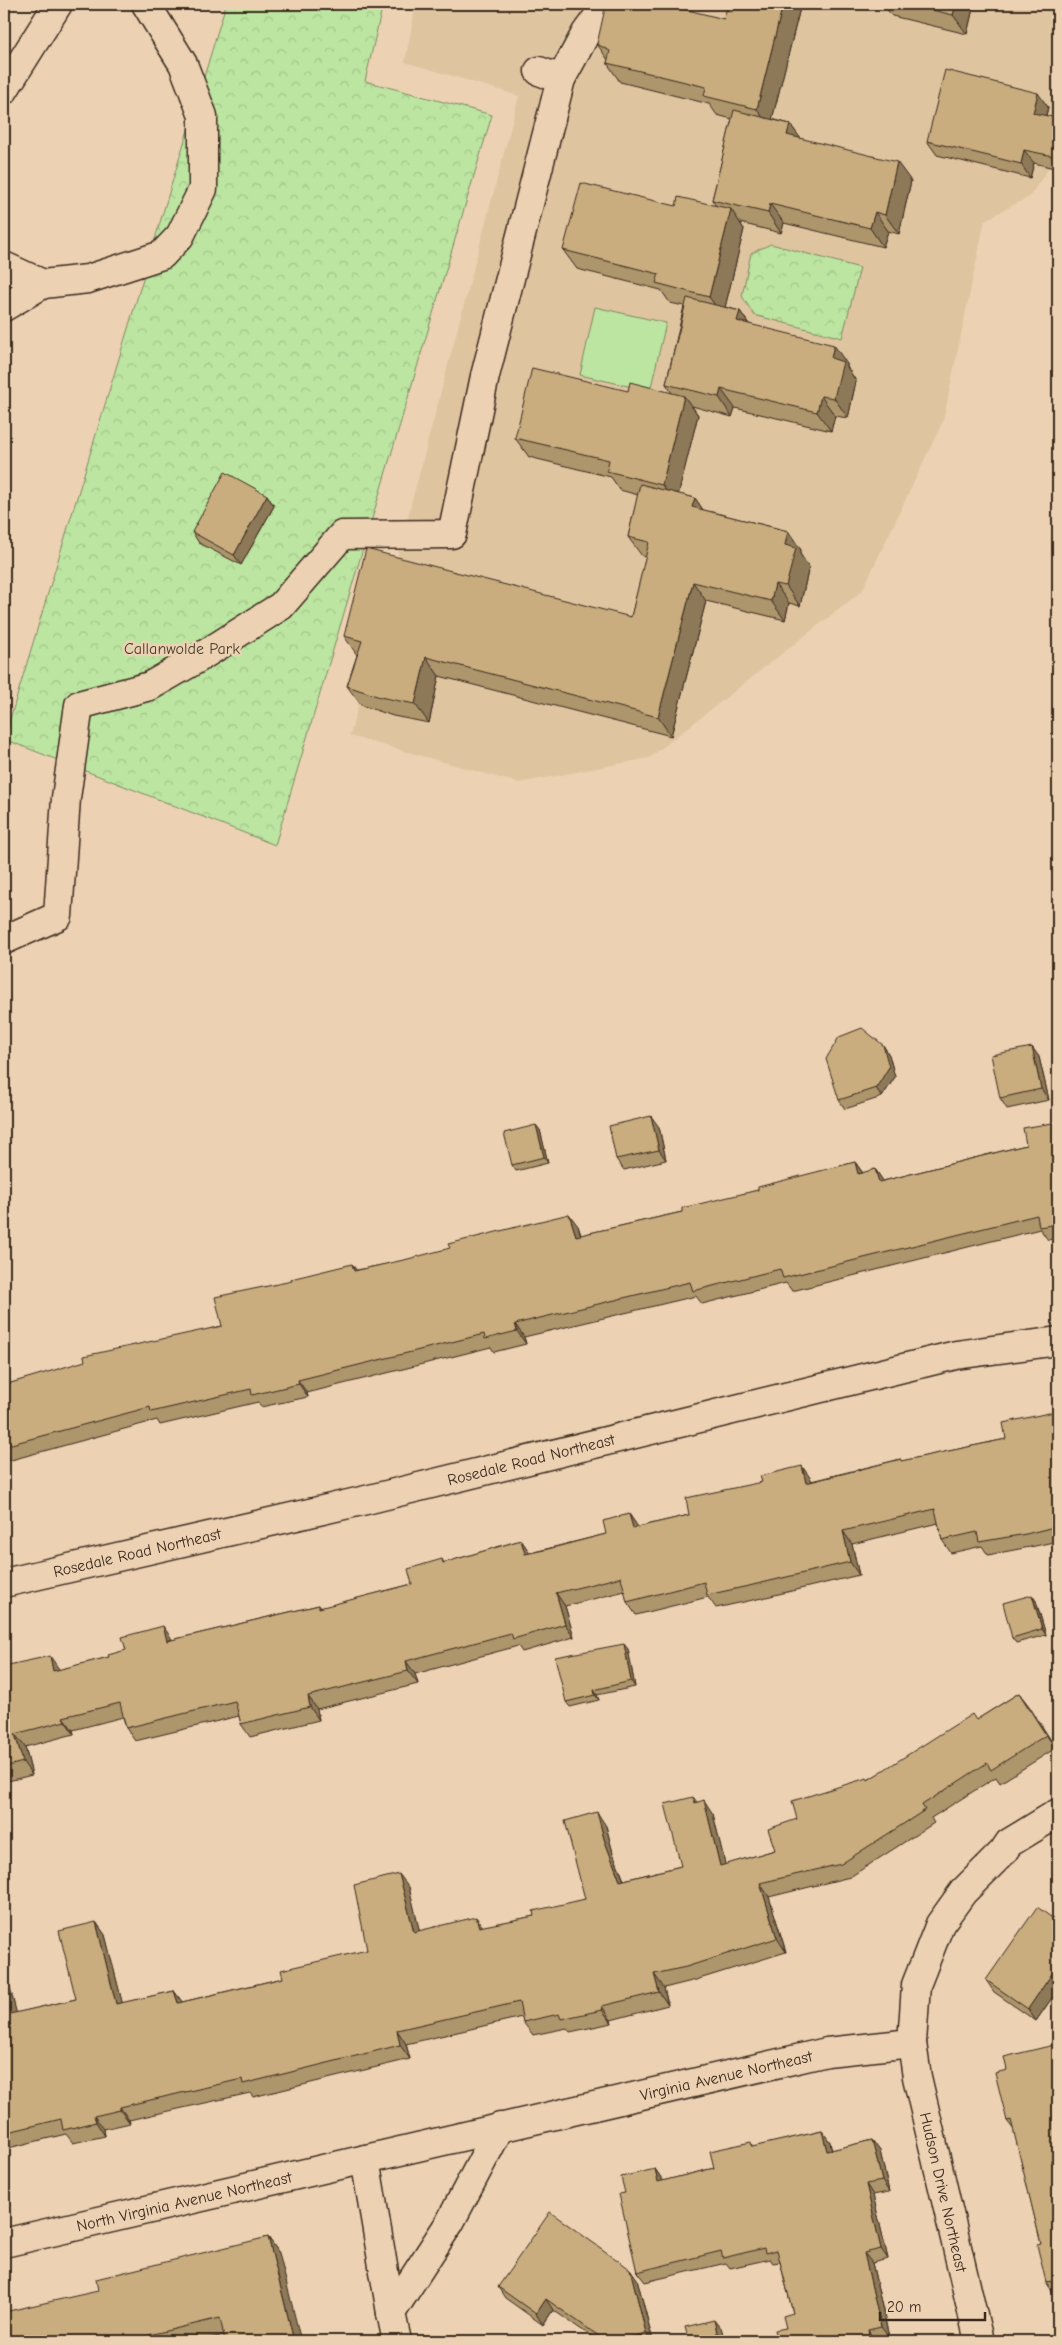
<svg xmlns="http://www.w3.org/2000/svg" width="1062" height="2345" font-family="'Comic Neue',sans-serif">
<defs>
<pattern id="park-crowns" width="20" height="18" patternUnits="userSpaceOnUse" patternTransform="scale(1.25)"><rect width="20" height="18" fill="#bce5a1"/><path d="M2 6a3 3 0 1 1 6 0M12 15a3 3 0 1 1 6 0" fill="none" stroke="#a2c58a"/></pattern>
</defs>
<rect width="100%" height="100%" fill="#ecd2b3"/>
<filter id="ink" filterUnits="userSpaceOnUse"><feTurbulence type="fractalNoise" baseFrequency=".02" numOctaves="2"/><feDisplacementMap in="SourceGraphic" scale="10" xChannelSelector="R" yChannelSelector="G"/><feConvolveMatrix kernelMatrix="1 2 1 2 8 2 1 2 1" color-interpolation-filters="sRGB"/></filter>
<g filter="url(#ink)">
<polygon fill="#dfc4a0" points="416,4 1058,4 1058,155 1029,197 985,220 943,421 862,591 649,758 519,783 350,736 519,96 405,62"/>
<g fill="url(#park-crowns)" stroke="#7c8860">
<polygon points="226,4 383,4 365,81 492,115 275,845 4,739"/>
<polygon points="771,244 860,268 842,338 754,315 742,296 751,253"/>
</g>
<polygon fill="#bce5a1" stroke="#7c8860" points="595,307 666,323 650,391 580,375"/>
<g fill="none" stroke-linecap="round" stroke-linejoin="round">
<g stroke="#3b2a1e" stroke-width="31">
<g id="minor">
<polyline points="539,71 561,79"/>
<polyline points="4,90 58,4"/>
<polyline points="4,266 43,284 88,279 162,255 180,236 203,189 203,116 183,64 146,4"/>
<polyline points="4,307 43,284"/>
<polyline points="4,940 58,916 66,798 79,705 150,686 202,656 281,606 342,535 452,534 485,376 561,79 586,33 607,4"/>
<polyline points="4,1583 366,1500 956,1355 1058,1341"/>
<polyline points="365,2159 391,2313"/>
<polyline points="4,2243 827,2052 912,2043"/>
<polyline points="397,2341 391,2313 450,2222 500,2127"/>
<polyline points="979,2341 917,2077 912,2043 916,1985 940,1924 963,1892 1003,1852 1009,1843 1058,1813"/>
</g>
</g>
<use href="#minor" stroke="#ecd2b3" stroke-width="28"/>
</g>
<g fill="#ad956c" stroke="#3b2a1e">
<polygon points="801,4 772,119 790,124 800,138 911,181 899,234 888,231 883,247 784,223 781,233 740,223 744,229 725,307 740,311 749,324 847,364 847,367 856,381 848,418 835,416 831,431 735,408 732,417 692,406 698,415 678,494 695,498 703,510 788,531 801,550 800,554 809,567 800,606 789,603 785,620 706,601 671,736 439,676 429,723 393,716 361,705 347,686 357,655 344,636 631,617 646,557 642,556 628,537 638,495 620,490 611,477 529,457 515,438 628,391 672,393 666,384 684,306 670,303 661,290 577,269 563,250 676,206 716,206 712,200 732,119 717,115 709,104 620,82 607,63 608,60 597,44 620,7 724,19 732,12"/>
<polygon points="883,4 974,4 967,34 892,16"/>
<polygon points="1048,107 1046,116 1058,118 1058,169 1034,163 1030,178 937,155 927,141"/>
<polygon points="267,495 274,506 241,565 199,543 192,532"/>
<polygon points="883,1045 889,1055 895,1077 882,1097 845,1109 839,1100"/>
<polygon points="1032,1047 1039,1057 1049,1100 1007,1109 1000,1098"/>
<polygon points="1058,1122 1058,1238 1048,1240 1040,1229 792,1291 786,1283 702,1304 696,1296 524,1337 526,1344 494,1352 491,1347 307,1393 308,1397 261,1407 258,1402 160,1425 157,1420 4,1462 4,1385 222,1326 357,1270 578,1226 581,1235 682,1212 855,1162 863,1173 875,1169 883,1181 1026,1145"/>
<polygon points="659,1127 666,1160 624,1170 616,1159"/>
<polygon points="540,1130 548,1163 516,1171 512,1165"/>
<polygon points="1058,1411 1058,1541 1035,1546 988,1555 982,1546 951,1553 942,1540 938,1523 852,1544 859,1575 762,1598 716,1608 708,1597 636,1615 627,1602 625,1591 565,1606 574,1637 522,1652 518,1646 415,1674 418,1684 317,1709 319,1720 250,1737 241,1724 239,1716 135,1741 126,1728 123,1717 73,1730 74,1734 25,1747 32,1775 4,1782 4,1666 59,1669 59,1670 109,1657 172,1640 319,1605 321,1608 412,1584 442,1559 444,1563 521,1540 530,1553 606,1534 629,1514 638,1527 689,1515 811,1479 811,1481 901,1459 902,1461 1006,1439"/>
<polygon points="1032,1595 1036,1601 1046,1635 1016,1643 1012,1638"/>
<polygon points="628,1649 635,1687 597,1695 599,1700 570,1707 566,1702"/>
<polygon points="1019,1693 1056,1748 1000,1783 996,1777 931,1818 934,1823 850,1877 769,1897 786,1952 696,1980 664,1988 668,2005 611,2020 612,2023 570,2032 567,2028 533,2035 523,2022 522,2017 406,2044 410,2059 253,2097 250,2093 129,2120 130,2123 104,2129 105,2136 73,2143 66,2134 4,2149 4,1966 16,2013 76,1999 96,1922 105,1935 122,2003 174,1991 182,2002 283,1978 367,1950 409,1887 419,1931 483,1927 534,1916 585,1899 606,1826 613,1853 624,1880 681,1866 693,1797 697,1802 713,1814 725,1865 775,1850 797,1819 976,1720"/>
<polygon points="1058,1922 1058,1989 1036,2021 994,1992 986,1980"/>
<polygon points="1007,2070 1055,2294 1054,2294 1046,2282 1041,2244 1014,2130 1007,2121"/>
<polygon points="822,2131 830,2142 832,2150 872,2140 880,2151 889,2192 873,2195 888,2259 872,2263 889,2337 875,2341 786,2328 793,2313 780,2262 773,2263 770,2259 730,2268 726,2263 645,2282 637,2272 625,2193 655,2169 662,2179 663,2181 714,2168 754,2147"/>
<polygon points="268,2237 279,2253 224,2335 198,2341 4,2341 98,2291"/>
<polygon points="630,2269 637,2279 653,2341 598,2341 553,2310 543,2325 505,2298 498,2287"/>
</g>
<g fill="#8d7958" stroke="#3b2a1e">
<polygon points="783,4 801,4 770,128 757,109"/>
<polygon points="956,4 974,4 967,34 953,15"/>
<polygon points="1038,93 1048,107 1043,126 1033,113"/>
<polygon points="790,124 804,143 787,135"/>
<polygon points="1024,150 1034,163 1030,178 1021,164"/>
<polygon points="897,162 911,181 899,234 885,215"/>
<polygon points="770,204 784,223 781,233 768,213"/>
<polygon points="731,209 744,229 723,316 709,297"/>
<polygon points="875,212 888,231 883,247 870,228"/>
<polygon points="740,311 753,331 737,321"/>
<polygon points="834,345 847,364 847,367 856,381 848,418 834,398 831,358"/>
<polygon points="721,389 735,408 732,417 719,397"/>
<polygon points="684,396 698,415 676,504 662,485"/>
<polygon points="821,396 835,416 831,431 817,412"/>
<polygon points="267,495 274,506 241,565 234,555"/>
<polygon points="695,498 708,517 692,507"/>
<polygon points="788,531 801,550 800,554 809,567 800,606 786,586 785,545"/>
<polygon points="693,582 706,601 671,736 658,717"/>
<polygon points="775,584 789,603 785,620 771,601"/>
<polygon points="426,657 439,676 429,723 415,704"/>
<polygon points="883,1045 889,1055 895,1077 882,1097 876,1088"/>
<polygon points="1032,1047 1039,1057 1049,1100 1041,1089"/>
<polygon points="651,1116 659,1127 666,1160 659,1150"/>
<polygon points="536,1125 540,1130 548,1163 544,1157"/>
<polygon points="855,1162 864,1175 858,1174"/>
<polygon points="875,1169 884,1182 879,1182"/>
<polygon points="569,1214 578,1226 585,1249 576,1236"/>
<polygon points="352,1264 361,1276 354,1271"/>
<polygon points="515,1324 524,1337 526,1344 517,1331"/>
<polygon points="298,1380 307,1393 308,1397 299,1384"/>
<polygon points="802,1466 811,1479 815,1496 806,1483"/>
<polygon points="629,1514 638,1527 633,1528"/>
<polygon points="843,1531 852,1544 859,1575 850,1562"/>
<polygon points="521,1540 530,1553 525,1554"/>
<polygon points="556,1593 565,1606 574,1637 565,1624"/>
<polygon points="1032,1595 1036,1601 1046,1635 1042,1629"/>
<polygon points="163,1626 172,1639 167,1641"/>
<polygon points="624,1644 628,1649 635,1687 631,1681"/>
<polygon points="50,1656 59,1669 62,1684 53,1671"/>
<polygon points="406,1661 415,1674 418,1684 408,1671"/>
<polygon points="594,1690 597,1695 599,1700 595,1695"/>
<polygon points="1019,1693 1029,1706 1056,1748 1046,1735"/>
<polygon points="308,1696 317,1709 319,1720 310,1707"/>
<polygon points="63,1717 73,1730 74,1734 65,1721"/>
<polygon points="15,1734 25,1747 32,1775 23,1762"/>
<polygon points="704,1800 713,1814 729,1880 720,1866"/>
<polygon points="597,1812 606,1826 613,1853 629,1894 620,1881 604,1839"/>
<polygon points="399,1874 409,1887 423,1945 414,1932"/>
<polygon points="760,1883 769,1897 786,1952 777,1938"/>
<polygon points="476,1917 486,1931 479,1927"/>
<polygon points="96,1922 105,1935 126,2017 116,2004"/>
<polygon points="1058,1965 1058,1989 1036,2021 1028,2009"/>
<polygon points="4,1966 5,1967 20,2027 10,2014 4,1987"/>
<polygon points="654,1974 664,1988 668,2005 659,1992"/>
<polygon points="174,1991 184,2004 178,2003"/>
<polygon points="602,2006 611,2020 612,2023 602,2010"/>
<polygon points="397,2030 406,2044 410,2059 400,2045"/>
<polygon points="120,2107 129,2120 130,2123 120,2110"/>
<polygon points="94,2116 104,2129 105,2136 96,2122"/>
<polygon points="822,2131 830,2142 834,2162 827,2151"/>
<polygon points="872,2140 880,2151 889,2192 882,2181"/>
<polygon points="655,2169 662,2179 666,2193 658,2182"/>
<polygon points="866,2184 873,2195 888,2259 881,2249"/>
<polygon points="268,2237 279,2253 301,2341 294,2341"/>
<polygon points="864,2253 872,2263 889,2337 881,2327"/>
<polygon points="630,2269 637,2279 653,2341 651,2341 646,2333"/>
<polygon points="546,2299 553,2310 543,2325 536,2314"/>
<polygon points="714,2320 722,2330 724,2341 719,2341"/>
<polygon points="868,2330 875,2341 870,2341"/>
</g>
<g fill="#c9ad7e" stroke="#3b2a1e">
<polygon points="606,4 620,7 621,4 663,4 724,19 726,10 732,12 734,4 783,4 757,109 704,96 706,87 607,63 610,51 597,44"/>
<polygon points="908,4 956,4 953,15"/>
<polygon points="945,70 1038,93 1033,113 1058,118 1058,157 1024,150 1021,164 927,141"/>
<polygon points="734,110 790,124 787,135 897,162 885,215 875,212 870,228 770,204 768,213 712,200"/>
<polygon points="581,183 676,206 678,197 731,209 709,297 656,283 659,274 563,250"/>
<polygon points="687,298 740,311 737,321 834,345 831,358 843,362 834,398 821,396 817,412 721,389 719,397 666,384"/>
<polygon points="532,368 628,391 630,382 684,396 662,485 607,471 609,460 515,438"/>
<polygon points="225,472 267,495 234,555 192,532"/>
<polygon points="640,484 695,498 692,507 788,531 785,545 796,548 786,586 775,584 771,601 693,582 658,717 426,657 415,704 380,697 347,686 362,641 344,636 366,549 631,617 649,542 628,537"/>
<polygon points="862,1028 883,1045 889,1067 876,1088 839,1100 826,1059 839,1037"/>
<polygon points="1032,1047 1041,1089 1000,1098 991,1055"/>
<polygon points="651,1116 659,1150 616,1159 609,1126"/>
<polygon points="1058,1122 1058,1224 1039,1227 1037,1215 783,1278 780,1269 693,1291 690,1282 515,1324 517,1331 485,1339 484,1334 298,1380 299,1384 252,1395 251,1389 151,1412 150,1407 4,1446 4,1385 85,1361 84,1356 222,1326 215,1297 292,1281 291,1279 352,1264 354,1271 408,1259 450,1248 448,1244 569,1214 576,1236 682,1212 682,1208 758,1190 758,1187 855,1162 858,1174 875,1169 879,1182 1026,1145 1023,1128"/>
<polygon points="536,1125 544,1157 512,1165 504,1133"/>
<polygon points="1058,1411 1058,1526 1026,1534 979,1542 977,1532 942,1540 935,1509 843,1531 850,1562 753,1585 707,1595 704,1582 627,1602 621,1577 556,1593 565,1624 513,1639 511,1633 406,1661 408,1671 308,1696 310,1707 241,1724 235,1701 126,1728 120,1703 63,1717 65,1721 15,1734 23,1762 4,1767 4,1666 50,1656 53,1671 109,1657 108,1655 126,1650 122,1637 163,1626 167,1641 319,1605 319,1608 412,1584 408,1569 442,1559 443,1563 521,1540 525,1554 544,1550 606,1534 603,1521 629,1514 633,1528 689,1515 686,1498 762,1482 760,1476 802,1466 806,1483 901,1459 901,1461 1006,1439 1003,1423"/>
<polygon points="1032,1595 1042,1629 1012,1638 1003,1603"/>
<polygon points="624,1644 631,1681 594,1690 595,1695 566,1702 555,1657"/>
<polygon points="1019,1693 1046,1735 991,1770 987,1763 922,1805 925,1810 841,1864 760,1883 777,1938 686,1967 654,1974 659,1992 602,2006 602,2010 561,2019 559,2014 523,2022 519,2002 397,2030 400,2045 243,2084 242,2079 120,2107 120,2110 94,2116 96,2122 63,2130 61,2119 4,2133 4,1987 10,2014 76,1999 59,1931 96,1922 116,2004 174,1991 178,2003 283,1978 281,1970 367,1950 354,1885 399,1874 414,1932 476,1917 479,1927 534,1916 533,1911 585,1899 565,1821 597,1812 604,1839 620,1881 681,1866 665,1804 693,1797 695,1803 704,1800 720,1866 775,1850 768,1829 797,1819 792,1801 867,1778 868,1780 972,1714 976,1720"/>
<polygon points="1037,1907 1058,1922 1058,1965 1028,2009 986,1980"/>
<polygon points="1058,2044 1058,2308 1052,2281 1046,2282 1037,2245 1041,2244 1011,2120 1007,2121 995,2073 1007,2070 1004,2057"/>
<polygon points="822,2131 827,2151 872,2140 882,2181 866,2184 881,2249 864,2253 881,2327 868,2330 870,2341 778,2341 775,2330 786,2328 783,2316 793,2313 777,2250 765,2253 764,2248 723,2258 721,2251 637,2272 619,2194 625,2193 621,2177 655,2169 658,2182 714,2168 710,2151 751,2142 752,2147"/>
<polygon points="550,2212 630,2269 646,2333 616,2341 606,2341 546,2299 536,2314 498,2287"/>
<polygon points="268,2237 294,2341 225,2341 220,2318 124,2341 4,2341 4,2312 98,2291 96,2279"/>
<polygon points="714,2320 719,2341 689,2341 685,2327"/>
</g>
</g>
<g text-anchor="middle" stroke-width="5" stroke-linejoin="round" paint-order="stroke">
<g font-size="16" fill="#483d2b" stroke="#ecd2b3">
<text x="182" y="654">Callanwolde Park</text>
</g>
<g font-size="16" fill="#3b2a1e" stroke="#ecd2b3">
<text transform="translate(531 1459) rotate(-14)" y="6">Rosedale Road Northeast</text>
<text transform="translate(137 1552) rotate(-13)" y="6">Rosedale Road Northeast</text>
<text transform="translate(726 2075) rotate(-13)" y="6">Virginia Avenue Northeast</text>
<text transform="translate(944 2192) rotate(77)" y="6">Hudson Drive Northeast</text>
<text transform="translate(184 2201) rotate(-13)" y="6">North Virginia Avenue Northeast</text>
</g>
</g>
<rect width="1062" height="2345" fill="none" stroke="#ecd2b3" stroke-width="20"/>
<rect x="10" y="10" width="1042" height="2325" fill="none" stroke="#3b2a1e" stroke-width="2" filter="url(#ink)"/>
<path d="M880 2312v8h105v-8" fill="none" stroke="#3b2a1e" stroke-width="2.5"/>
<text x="887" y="2312" font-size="15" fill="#3b2a1e" stroke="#ecd2b3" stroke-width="4" paint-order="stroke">20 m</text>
</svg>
